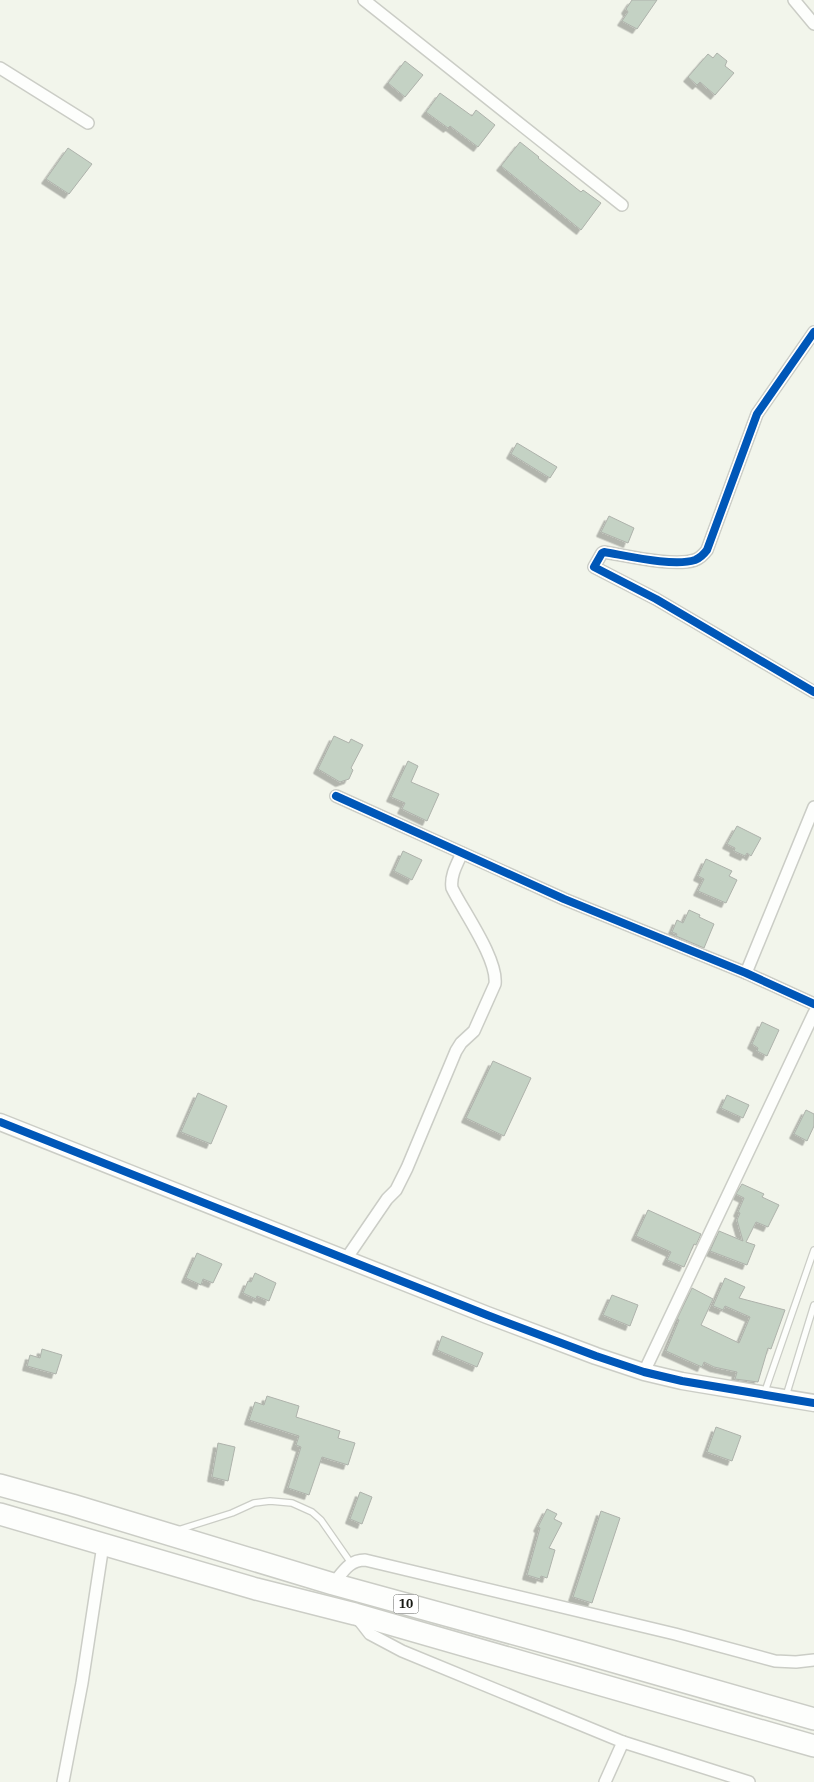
<svg xmlns="http://www.w3.org/2000/svg" width="814" height="1782" font-family="'IBM Plex Serif',serif">
<defs>
<filter id="shadow"><feDropShadow dx="-4.5" dy="4.5" stdDeviation="0" flood-color="#0004"/></filter>
</defs>
<rect width="100%" height="100%" fill="#f2f5eb"/>
<g fill="#c4d2c4" stroke="#aeb2ab" filter="url(#shadow)">
<polygon points="632,0 657,0 637,29 622,21 628,12 626,9"/>
<polygon points="717,53 727,61 725,66 734,73 715,95 700,82 697,85 688,77 708,54 713,58"/>
<polygon points="405,61 423,75 405,97 388,83"/>
<polygon points="440,93 472,116 476,110 495,125 478,147 450,126 448,128 426,112"/>
<polygon points="520,142 539,157 538,158 581,192 583,190 601,203 581,230 501,166"/>
<polygon points="68,148 92,164 69,194 46,179"/>
<polygon points="517,443 557,467 550,478 511,454"/>
<polygon points="609,516 634,528 628,543 601,532"/>
<polygon points="334,736 349,743 351,739 363,745 351,768 353,770 349,779 340,782 318,769"/>
<polygon points="408,761 418,766 411,782 439,794 427,821 402,809 405,803 391,797"/>
<polygon points="737,826 761,838 751,856 747,853 745,856 734,851 735,848 727,844"/>
<polygon points="403,851 422,860 412,880 394,871"/>
<polygon points="706,859 732,871 729,876 737,880 726,903 698,891 704,879 698,876"/>
<polygon points="689,910 700,915 699,917 714,924 704,948 676,936 677,934 672,932 677,920 683,923"/>
<polygon points="762,1022 779,1030 767,1056 757,1051 758,1048 752,1044"/>
<polygon points="493,1061 531,1078 504,1136 466,1118"/>
<polygon points="198,1093 227,1106 211,1144 181,1132"/>
<polygon points="727,1095 749,1105 743,1118 721,1108"/>
<polygon points="806,1110 814,1114 814,1126 807,1141 794,1134"/>
<polygon points="742,1184 764,1194 762,1197 779,1205 768,1227 756,1222 746,1242 755,1245 747,1265 710,1251 719,1231 743,1241 737,1220 740,1213 738,1212 744,1198 736,1194"/>
<polygon points="648,1210 701,1234 696,1245 694,1244 684,1267 667,1260 671,1252 636,1236"/>
<polygon points="197,1253 222,1264 213,1283 203,1279 201,1285 186,1278"/>
<polygon points="255,1273 276,1283 269,1301 257,1296 256,1299 243,1293 248,1281 251,1282"/>
<polygon points="725,1278 745,1287 739,1298 785,1310 771,1349 768,1348 758,1382 735,1379 737,1372 714,1367 704,1362 702,1367 666,1351 679,1320 677,1319 692,1288 713,1299 701,1325 739,1343 750,1317 725,1306 723,1310 713,1306"/>
<polygon points="612,1295 638,1305 630,1326 603,1315"/>
<polygon points="442,1336 483,1353 477,1367 437,1350"/>
<polygon points="42,1349 62,1355 56,1374 27,1366 30,1355 40,1358"/>
<polygon points="267,1396 299,1406 296,1417 340,1431 338,1438 355,1443 348,1465 322,1457 309,1495 288,1488 301,1447 296,1445 299,1436 249,1420 255,1402 264,1405"/>
<polygon points="716,1427 741,1436 732,1461 707,1452"/>
<polygon points="218,1443 235,1447 228,1481 212,1477"/>
<polygon points="360,1492 372,1497 362,1524 350,1519"/>
<polygon points="547,1509 557,1514 554,1519 562,1523 549,1548 555,1550 547,1578 541,1576 540,1579 527,1575 540,1528 538,1527"/>
<polygon points="601,1511 620,1518 592,1603 573,1597"/>
</g>
<g fill="none" stroke-linecap="round" stroke-linejoin="round">
<g stroke="#cbcdc6" stroke-width="8">
<g id="lane">
<polyline points="764,1394 814,1250"/>
<polyline points="786,1396 814,1305"/>
<polyline points="178,1530 232,1513 254,1503 270,1501 292,1503 312,1512 321,1520 351,1563"/>
</g>
</g>
<g stroke="#cbcdc6" stroke-width="14">
<g id="street">
<polyline points="364,0 622,205"/>
<polyline points="794,0 814,24"/>
<polyline points="0,68 88,123"/>
<path d="M814,332L757,414L707,550C704,554 700,558 695,560C674,567 628,556 604,552L602,553L594,567L656,599L814,692"/>
<polyline points="336,796 564,899 746,973 814,1004"/>
<polyline points="746,973 814,807"/>
<path d="M346,1259L387,1199L396,1190L407,1168L456,1051L461,1043L474,1031L495,984C498,959 463,911 452,888C450,876 457,864 462,853"/>
<polyline points="644,1372 814,1013"/>
<path d="M333,1584C343,1572 349,1560 365,1560L675,1634L775,1661L796,1662L814,1660"/>
<polyline points="356,1616 370,1634 402,1651 623,1742 749,1782"/>
<polyline points="63,1782 82,1683 103,1545"/>
<polyline points="605,1782 623,1742"/>
</g>
</g>
<g stroke="#cbcdc6" stroke-width="19">
<polyline id="secondary" points="0,1122 487,1315 596,1356 644,1372 682,1381 814,1403"/>
</g>
<g stroke="#cbcdc6" stroke-width="24">
<g id="highway">
<polyline points="0,1485 72,1505 333,1584 580,1652 814,1719"/>
<polyline points="0,1514 256,1589 355,1614 814,1746"/>
</g>
</g>
<use href="#lane" stroke="#fdfefc" stroke-width="5.5"/>
<use href="#street" stroke="#fdfefc" stroke-width="11"/>
<use href="#secondary" stroke="#fdfefc" stroke-width="16"/>
<use href="#highway" stroke="#fdfefc" stroke-width="21"/>
<g stroke="#fff" stroke-width="11">
<g id="cycleway">
<path d="M814,332L757,414L707,550C704,554 700,558 695,560C674,567 628,556 604,552L602,553L594,567L656,599L814,692"/>
<polyline points="336,796 564,899 746,973 814,1004"/>
<polyline points="0,1122 487,1315 596,1356 644,1372 682,1381 814,1403"/>
</g>
</g>
<use href="#cycleway" stroke="#0057b8" stroke-width="8"/>
</g>
<g text-anchor="middle" stroke-width="4" stroke-linejoin="round" paint-order="stroke">
<rect fill="#fff" stroke="#5d5f5a" stroke-width="1" x="393.5" y="1594.5" width="25" height="19" rx="4"/>
<g font-size="12" font-weight="bold" fill="#181a13">
<text x="406" y="1608">10</text>
</g>
</g>
</svg>
